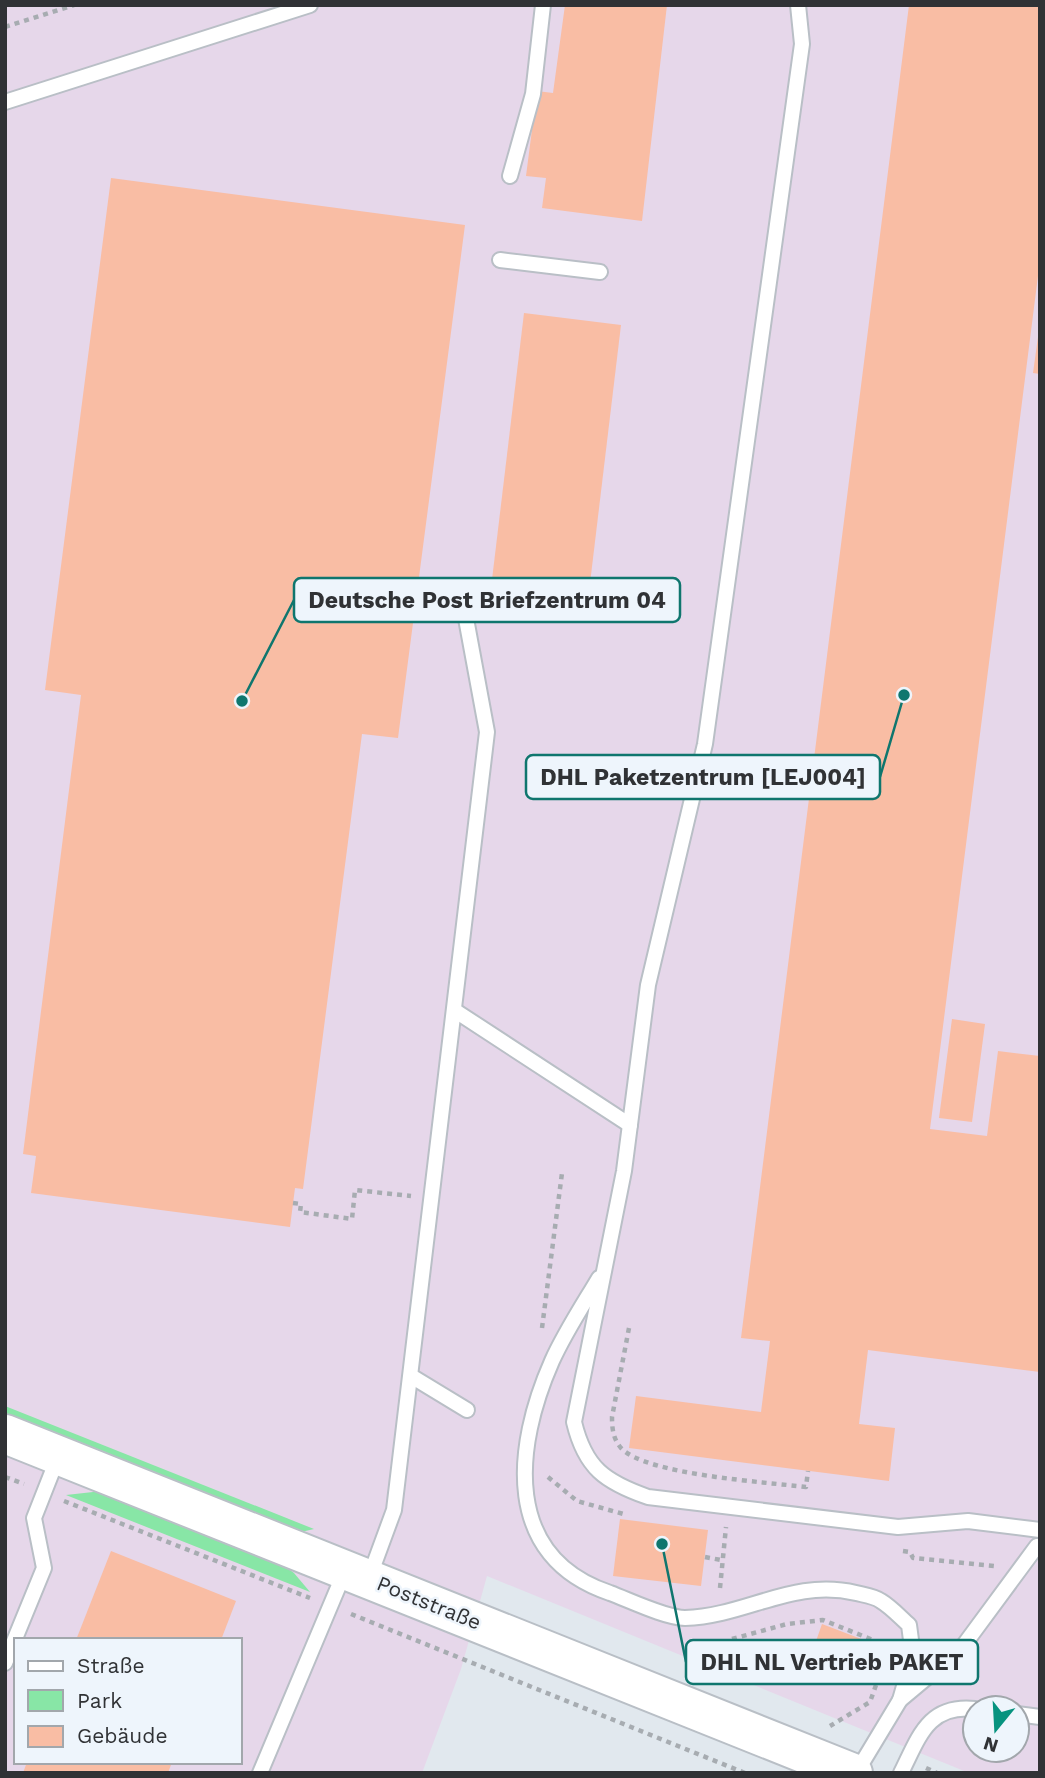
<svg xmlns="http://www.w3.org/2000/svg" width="1045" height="1778" font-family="'Work Sans',sans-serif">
<rect width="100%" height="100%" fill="#e1e8ee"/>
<path fill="#e6d7ea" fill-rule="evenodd" d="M5,5H1040V1773H969L487,1576L461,1669L422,1773H5ZM16,1640H240V1762H16ZM975,1708H1017V1750H975Z"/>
<g fill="#88e6a6">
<polygon points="5,1406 314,1529 297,1533 5,1417"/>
<polygon points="102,1491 278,1561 294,1573 310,1592 66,1495"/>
</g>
<g fill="#f9bda4">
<polygon points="565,5 667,5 642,221 542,208 546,178 526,176 537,91 553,93"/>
<polygon points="909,5 1040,5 1040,260 930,1129 987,1136 998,1051 1040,1056 1040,1372 868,1350 859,1424 895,1428 889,1481 629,1448 636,1396 761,1412 770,1341 741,1338"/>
<polygon points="111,178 465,225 398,738 362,734 303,1189 295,1188 290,1227 31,1193 36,1156 23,1154 81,695 45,690"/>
<polygon points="524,313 621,325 588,600 491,588"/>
<polygon points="1038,337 1040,337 1040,374 1033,373"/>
<polygon points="952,1019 985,1024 972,1122 939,1118"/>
<polygon points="620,1519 708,1530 701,1586 613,1576"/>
<polygon points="111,1551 236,1601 221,1640 76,1640"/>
<polygon points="822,1624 864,1640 856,1660 850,1658 846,1669 821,1660 826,1648 815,1644"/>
<polygon points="27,1762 172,1762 168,1773 23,1773"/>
</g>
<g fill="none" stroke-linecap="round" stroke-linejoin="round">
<g stroke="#b9bfc6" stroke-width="18">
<g id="lane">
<path d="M798,5L802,44L705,744L648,985L624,1171L574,1422C585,1468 605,1482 648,1497L898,1527L968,1521L1040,1530"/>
<polyline points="5,102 310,5"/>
<polyline points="510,176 533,94 543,5"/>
<polyline points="500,260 600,272"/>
<polyline points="454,1010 630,1125"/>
<path d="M599,1278C583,1305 565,1332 552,1361C514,1447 502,1557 610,1593C629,1600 666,1618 685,1618C747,1616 793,1578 856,1593C864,1595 874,1596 881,1601C891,1607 900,1617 909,1625L913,1655L900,1700"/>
<polyline points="411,1376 467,1410"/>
<polyline points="369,1578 394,1510 487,732 462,597"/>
<polyline points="5,1663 44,1568 34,1518 58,1457"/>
<polyline points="1017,1714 1040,1717"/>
<polyline points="260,1773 345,1571"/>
<polyline points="856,1773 900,1700 961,1649 1037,1546"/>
<path d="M901,1773C919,1737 928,1704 975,1709"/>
</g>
</g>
<g stroke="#b9bfc6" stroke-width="42">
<polyline id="secondary" points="5,1434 853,1773"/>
</g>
<g stroke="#a7acb1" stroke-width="4.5" stroke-dasharray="5 5" stroke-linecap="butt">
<polyline points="5,27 74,5"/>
<polyline points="293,1203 301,1204 300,1212 352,1219 355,1190 411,1196"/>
<polyline points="542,1328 562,1173"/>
<path d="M629,1328L612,1417C612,1428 613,1439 621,1448C646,1475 766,1482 806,1487L808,1471"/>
<polyline points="5,1477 24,1484"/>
<polyline points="548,1477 577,1501 627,1515"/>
<polyline points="64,1501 310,1598"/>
<polyline points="903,1551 910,1552 913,1558 995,1566"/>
<polyline points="705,1557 721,1560"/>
<polyline points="720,1588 726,1527"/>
<polyline points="351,1614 745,1773"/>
<polyline points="732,1639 787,1624 823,1620 883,1644 883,1665 870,1702 830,1726"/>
<polyline points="926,1768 937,1773"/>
</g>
<use href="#lane" stroke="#fff" stroke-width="14"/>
<use href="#secondary" stroke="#fff" stroke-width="38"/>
</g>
<g text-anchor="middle" stroke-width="5" stroke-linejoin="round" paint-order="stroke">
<g font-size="21" fill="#303235" stroke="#eef5fc">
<text transform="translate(429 1603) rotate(22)" y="7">Poststraße</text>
</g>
</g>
<path fill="none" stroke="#0f766e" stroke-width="2.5" d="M242 701L294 600M904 695L880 777M662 1544L686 1662"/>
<g fill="#0f766e" stroke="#eef5fc" stroke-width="2.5">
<circle cx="242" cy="701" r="7"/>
<circle cx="904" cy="695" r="7"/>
<circle cx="662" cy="1544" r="7"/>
</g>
<g fill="#eef5fc" stroke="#0f766e" stroke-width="2.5">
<rect x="294" y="578" width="386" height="44" rx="7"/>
<rect x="526" y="755" width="354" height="44" rx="7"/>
<rect x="686" y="1640" width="292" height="44" rx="7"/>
</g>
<g font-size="23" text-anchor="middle" font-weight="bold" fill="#303235">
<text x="487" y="608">Deutsche Post Briefzentrum 04</text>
<text x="703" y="785">DHL Paketzentrum [LEJ004]</text>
<text x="832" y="1670">DHL NL Vertrieb PAKET</text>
</g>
<rect width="1045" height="1778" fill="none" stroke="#303235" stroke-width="14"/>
<rect x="14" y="1638" width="228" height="126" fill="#eef5fc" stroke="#a2a7ac" stroke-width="2"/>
<rect x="28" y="1661" width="35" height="10" fill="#ffffff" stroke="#a2a7ac" stroke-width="2"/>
<text x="77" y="1673" font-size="21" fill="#303235">Straße</text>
<rect x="28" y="1690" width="35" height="21" fill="#88e6a6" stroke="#a2a7ac" stroke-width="2"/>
<text x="77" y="1708" font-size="21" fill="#303235">Park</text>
<rect x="28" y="1726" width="35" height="21" fill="#f9bda4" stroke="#a2a7ac" stroke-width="2"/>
<text x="77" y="1743" font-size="21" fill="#303235">Gebäude</text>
<g transform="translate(996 1729) rotate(198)"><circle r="33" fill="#eef5fc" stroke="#a2a7ac" stroke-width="2"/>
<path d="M0-5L12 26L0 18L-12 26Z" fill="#07937f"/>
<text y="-10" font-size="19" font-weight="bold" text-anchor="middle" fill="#303235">N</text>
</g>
</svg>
